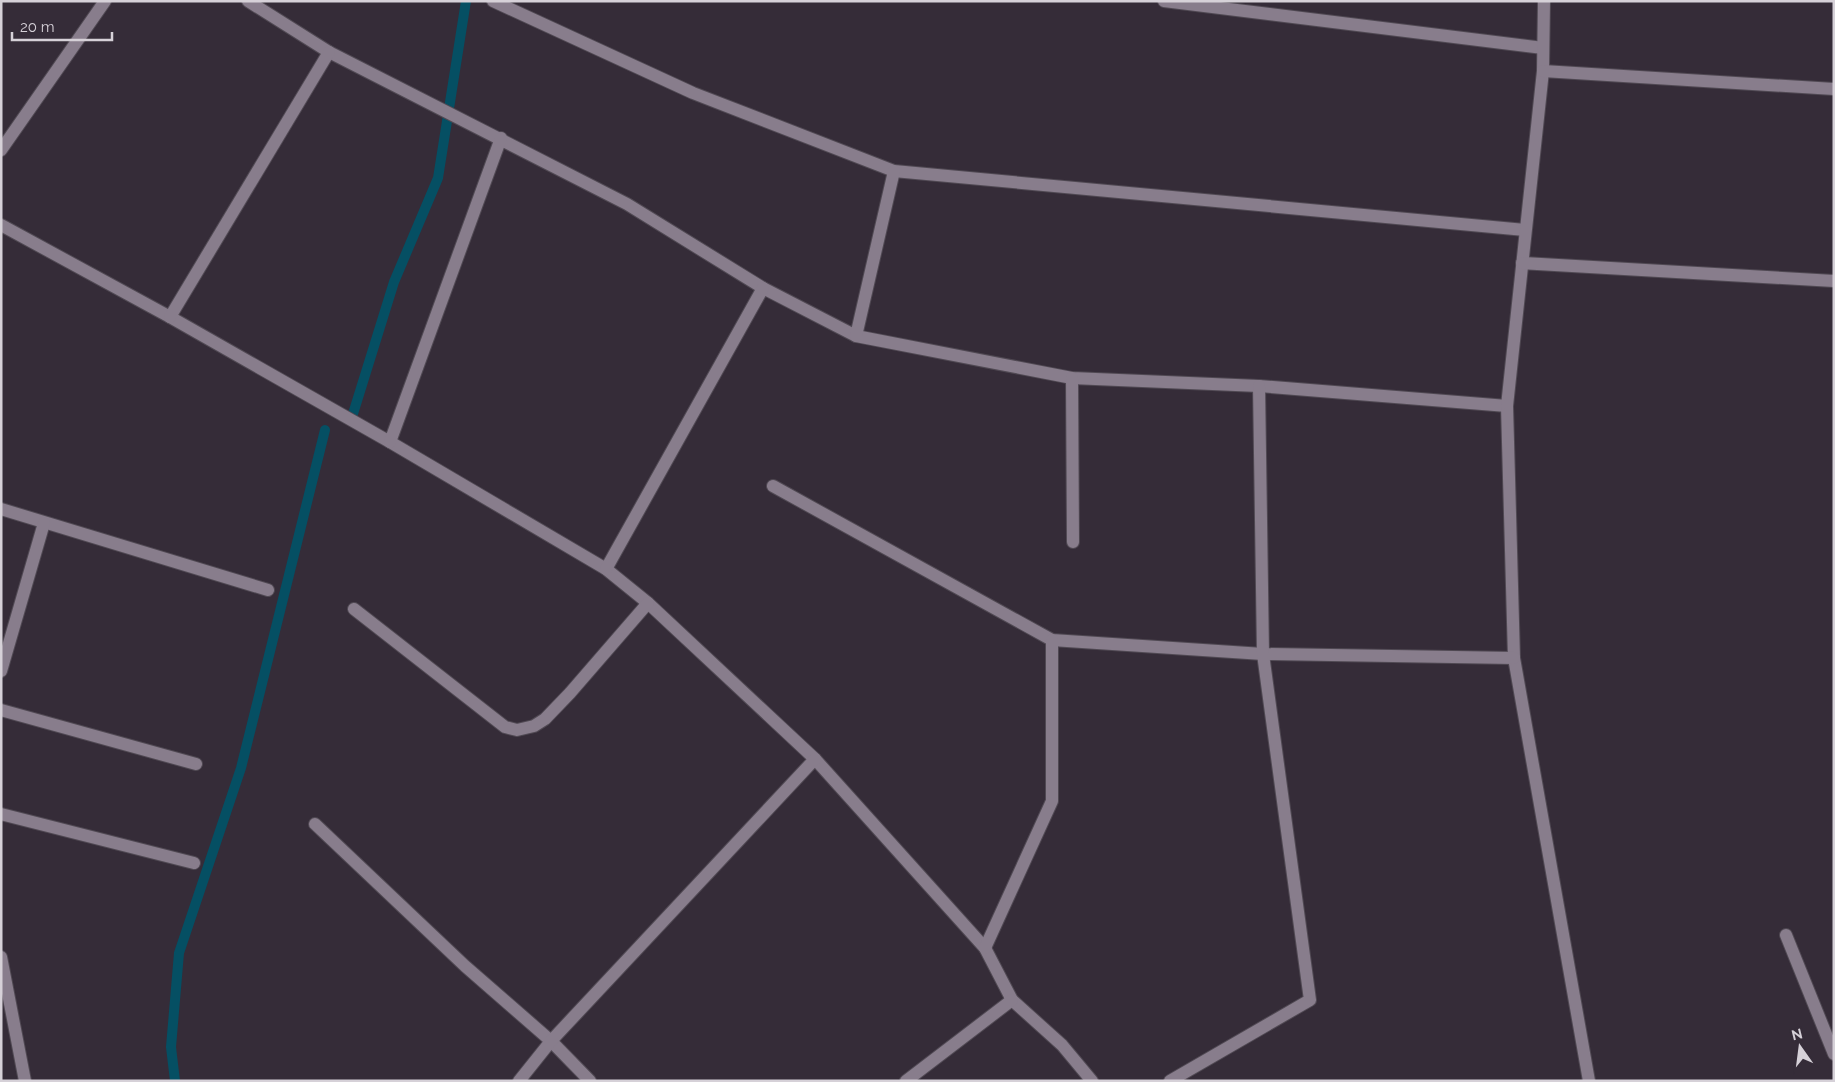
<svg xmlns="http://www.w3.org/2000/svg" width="1835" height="1082" font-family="Raleway,sans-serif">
<rect width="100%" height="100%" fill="#352c38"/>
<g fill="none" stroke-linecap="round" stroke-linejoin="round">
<g stroke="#054f63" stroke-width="10">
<polyline points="352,417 394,282 438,178 466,1"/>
<polyline points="175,1081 171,1047 179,953 241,768 325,430"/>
</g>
<g stroke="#504953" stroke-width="14">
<g id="street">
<polyline points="248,1 329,52 627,204 763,288 856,336 1072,378 1259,386 1507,406"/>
<polyline points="493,1 693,93 894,171 1525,230"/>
<polyline points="1164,1 1543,48"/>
<polyline points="1544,1 1543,71 1507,406 1514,658 1589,1081"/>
<polyline points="1543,71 1834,89"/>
<polyline points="1,150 105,1"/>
<polyline points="1,225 170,317 390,442 606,569 648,603 815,759 985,948 1012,1000 1062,1045 1092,1081"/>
<polyline points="1522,263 1834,281"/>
<polyline points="170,317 329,52"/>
<polyline points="856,336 894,171"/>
<polyline points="1072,378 1073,542"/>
<polyline points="390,442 501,138"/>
<polyline points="773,486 1052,640 1263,654 1514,658"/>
<polyline points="1,509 268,590"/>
<polyline points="606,569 763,288"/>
<polyline points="354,609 505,727 517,730 534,726 545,719 570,693 648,603"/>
<polyline points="1,671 44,523"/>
<polyline points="1,710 196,764"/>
<polyline points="1,814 194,863"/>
<polyline points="315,824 465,966 551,1041 590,1081"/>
<polyline points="1786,935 1834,1054"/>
<polyline points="985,948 1052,801 1052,640"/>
<polyline points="1,957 25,1081"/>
<polyline points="519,1081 551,1041 815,759"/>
<polyline points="906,1081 1012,1000"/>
<polyline points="1170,1081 1310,1000 1263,654 1259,386"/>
</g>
</g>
<use href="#street" stroke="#887d8c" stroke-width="12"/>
</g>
<rect width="1835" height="1082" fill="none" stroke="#d6d1d8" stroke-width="5"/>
<g transform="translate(1800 1047) rotate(346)" stroke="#352c38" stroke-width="4" paint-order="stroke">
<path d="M0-4L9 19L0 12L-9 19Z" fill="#d6d1d8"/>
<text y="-8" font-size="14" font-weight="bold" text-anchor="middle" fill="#d6d1d8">N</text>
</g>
<path d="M12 32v8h100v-8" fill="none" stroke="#d6d1d8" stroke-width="2.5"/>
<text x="20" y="32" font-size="15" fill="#d6d1d8" stroke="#352c38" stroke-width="4" paint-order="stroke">20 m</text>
</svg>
